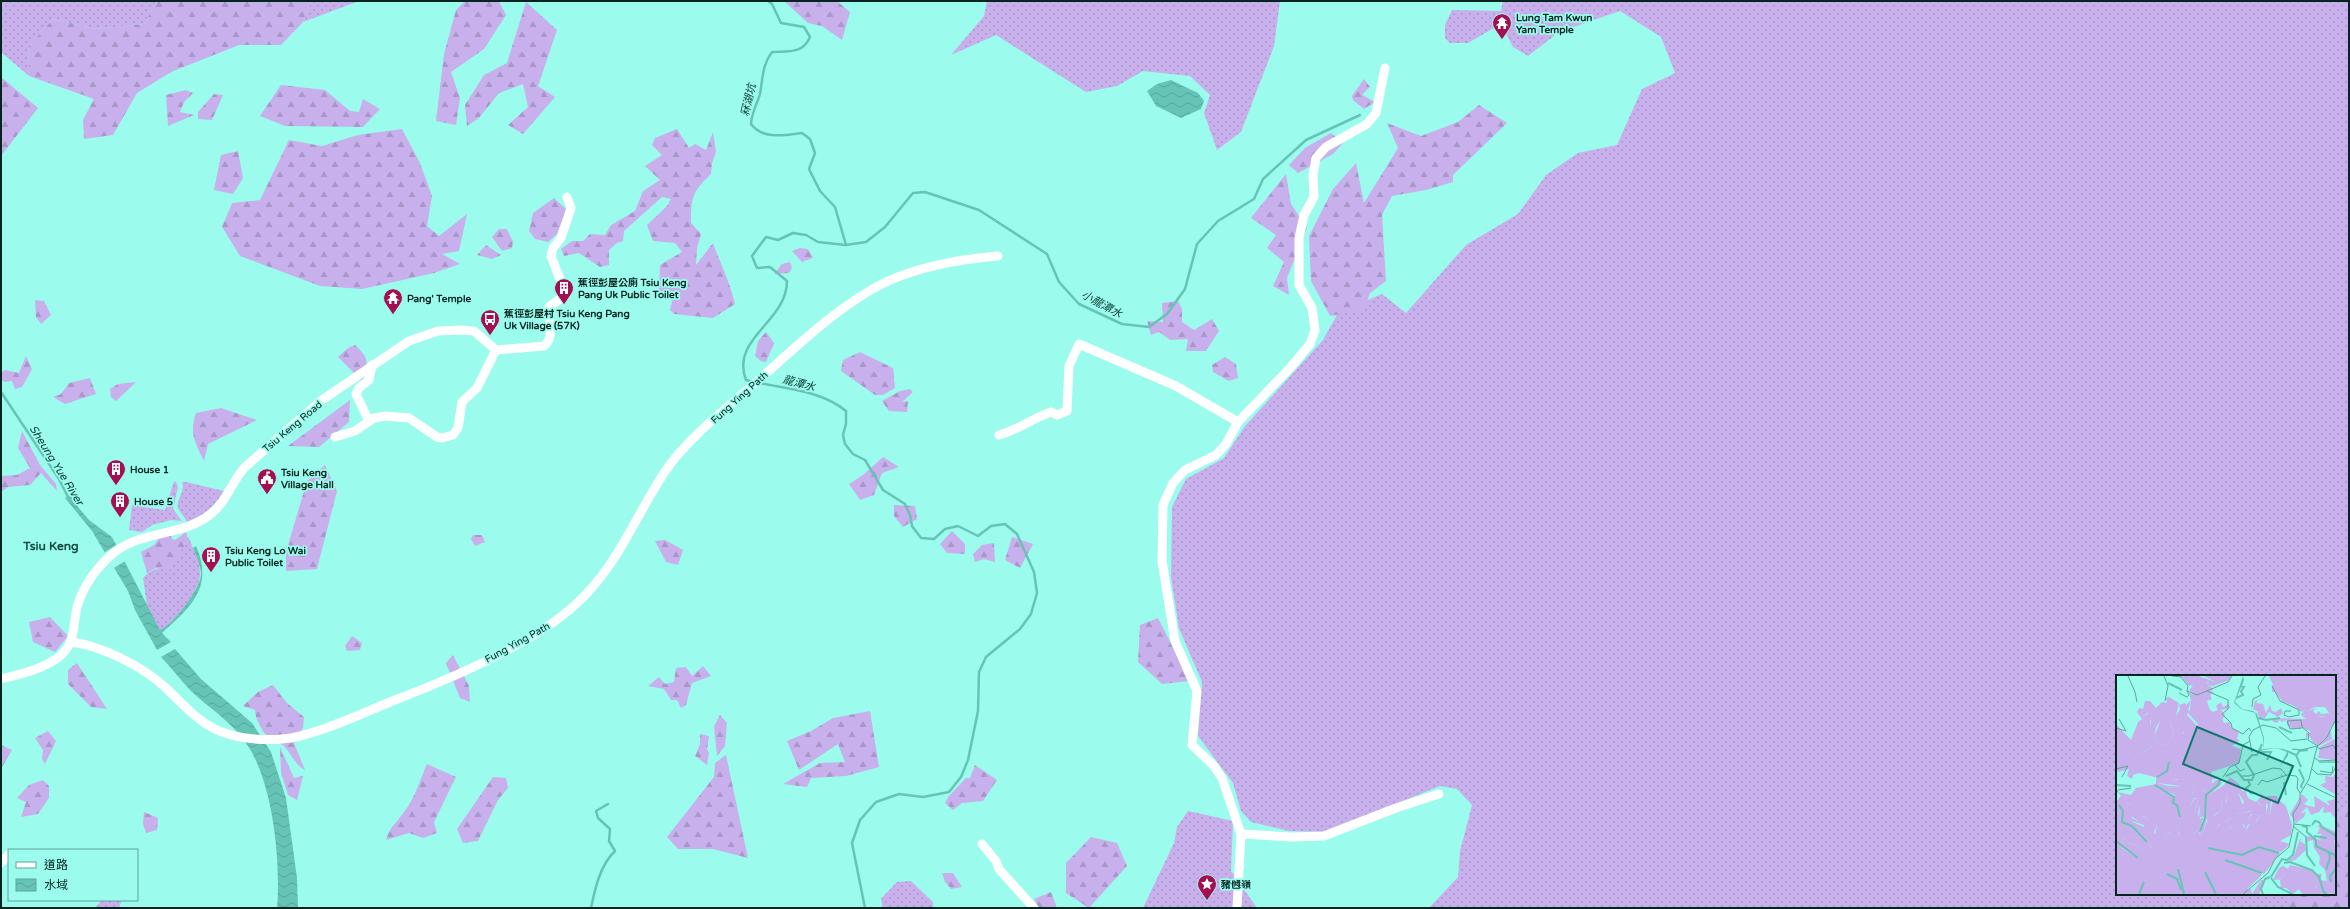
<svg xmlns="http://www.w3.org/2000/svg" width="2350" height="909" font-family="'Varela Round','Noto Sans TC',sans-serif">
<defs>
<pattern id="grass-dots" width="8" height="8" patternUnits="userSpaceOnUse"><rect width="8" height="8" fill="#c8b0ec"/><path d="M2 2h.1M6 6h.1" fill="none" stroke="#aa97ca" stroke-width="1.8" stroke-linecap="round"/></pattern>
<pattern id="forest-firs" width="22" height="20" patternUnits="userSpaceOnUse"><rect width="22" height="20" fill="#c8b0ec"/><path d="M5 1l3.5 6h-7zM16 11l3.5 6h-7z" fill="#aa97ca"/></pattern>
<pattern id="water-waves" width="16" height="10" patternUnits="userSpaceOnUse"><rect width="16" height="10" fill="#66c4b6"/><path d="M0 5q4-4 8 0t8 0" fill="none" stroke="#57a89c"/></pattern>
</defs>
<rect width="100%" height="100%" fill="#9bfced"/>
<g fill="url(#grass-dots)">
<polygon points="1,1 157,1 144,24 96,29 53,19 28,47 29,76 1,52"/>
<polygon points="311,1 359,1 303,22"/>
<polygon points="987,1 1280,1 1274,46 1241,132 1217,150 1204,113 1210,95 1190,76 1143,71 1117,86 1086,92 996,35 951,55 984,16"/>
<polygon points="1503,1 2349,1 2349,803 2335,820 2335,676 2117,676 2117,894 2289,894 2288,900 2291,908 1429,908 1458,877 1460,851 1472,805 1457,789 1440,786 1326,832 1289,831 1251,822 1241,811 1233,783 1198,736 1202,682 1179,628 1171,577 1172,507 1186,479 1224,458 1245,426 1323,340 1338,313 1382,294 1406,313 1466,245 1518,214 1546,175 1578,153 1617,145 1642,89 1675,73 1661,37 1620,11 1559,32 1528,56 1513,47 1501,24 1468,43 1450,43 1445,38 1445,25 1452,10 1501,11"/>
<polygon points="174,481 176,482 178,487 173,509 182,521 171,520 152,525 142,532 129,530 132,505 165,510"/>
<path d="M182,482H186L224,491C215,507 204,515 187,522C185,517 180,513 178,508C176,498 186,492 182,482Z"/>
<path d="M186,537L189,538C193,549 200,561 200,573C201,589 174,624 160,631L147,605L143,578C152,568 160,568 172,567L173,562L188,540Z"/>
<polygon points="1188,811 1233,821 1231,871 1257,908 1143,908 1174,843 1177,827"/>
<polygon points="911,881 933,902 933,908 883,908 881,899 897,882"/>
<polygon points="102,900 122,900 119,908 95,908"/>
</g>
<g fill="url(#forest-firs)">
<polygon points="157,1 311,1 303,22 281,45 239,45 171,72 137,93 113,135 84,139 83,120 94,99 29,76 28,47 53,19 96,29 144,24"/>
<polygon points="465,1 499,1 506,15 484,49 451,72 460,98 456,125 436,121 444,54 456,10"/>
<polygon points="784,1 837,1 850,12 842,40 822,26 808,23"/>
<polygon points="526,2 557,30 538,86 555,97 523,134 508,125 528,107 523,84 499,93 479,118 467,126 465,105 484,75 507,63"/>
<polygon points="1,77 38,108 1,156"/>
<polygon points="1364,79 1370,87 1362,95 1375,102 1364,109 1353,100 1352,96"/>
<polygon points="281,85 325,90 350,111 359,112 363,99 380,109 363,127 285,126 260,116"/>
<polygon points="186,90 193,93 184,102 180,112 194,115 168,126 166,95"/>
<polygon points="214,94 223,95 212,120 198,119 198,112"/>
<polygon points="1479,105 1507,123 1453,175 1453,182 1426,190 1392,196 1382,215 1386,281 1370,293 1364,310 1330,316 1311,281 1309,236 1333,189 1356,163 1364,203 1398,148 1387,123 1421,136 1458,122"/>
<polygon points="402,129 420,163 432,196 427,226 439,236 467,214 459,251 442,254 460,264 434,273 362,289 320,286 240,256 222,227 232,203 260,200 289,140 322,146 358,135"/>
<path d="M677,129L689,148L695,144L706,150L713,132L716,152L712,163L711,174C692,192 691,198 691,223L701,234L697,248L696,265L713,243C720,263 730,282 735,304L713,318L674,314L670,310L673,298L659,290L660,265L682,252L675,243L653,241L647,225L667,206L671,199L662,197L624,231L623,241L617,243L609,250V265L600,267L579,253L564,256L561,249L572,241H583L590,234L605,235L611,225L635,211L643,191L660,180L645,166L662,155L652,145L655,138Z"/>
<polygon points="1331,133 1343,143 1333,154 1298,173 1289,165 1305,148"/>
<polygon points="238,151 243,178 233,194 214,190 221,155"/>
<polygon points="1286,174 1291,204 1307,228 1287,278 1289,295 1273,286 1284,262 1267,248 1276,235 1251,218"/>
<polygon points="554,198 567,210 557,234 548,242 535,239 529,231 533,213"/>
<polygon points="499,229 507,229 513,242 512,248 502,251 492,237"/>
<polygon points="486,245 501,255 492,259 477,255"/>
<polygon points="800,248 808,249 813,258 802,262 792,251"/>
<polygon points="790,262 792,268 789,273 774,274 782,264"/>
<polygon points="35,300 44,301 51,315 41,324 36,317"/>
<polygon points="1178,301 1182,309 1182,322 1194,330 1212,319 1219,331 1206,351 1186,351 1188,339 1170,340 1159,332 1151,335 1147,321 1163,322 1162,303"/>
<polygon points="766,332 774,343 766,362 761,361 755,356 758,341"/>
<path d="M355,345C370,359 368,362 362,381L338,357L348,348Z"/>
<polygon points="860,352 893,368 895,388 883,395 875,395 841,371 843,360"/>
<polygon points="26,356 32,369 22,387 15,389 12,381 5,382 1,379 1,373 5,370 19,373"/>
<polygon points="1225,357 1236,364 1238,378 1229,381 1213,372 1212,365"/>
<polygon points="90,378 96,394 65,404 53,397 61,394 69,383"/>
<polygon points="136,382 116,401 111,397 110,389 118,384"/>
<polygon points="910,389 913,392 902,402 908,401 907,412 889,411 882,401 900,391"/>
<polygon points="350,400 349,422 319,447 288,446"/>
<path d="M221,408L257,420L208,444L204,461C195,443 189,433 196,413Z"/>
<polygon points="22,431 40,465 56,484 57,491 41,473 30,485 8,487 1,492 1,476 17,475 30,468 18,448"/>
<polygon points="883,457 899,467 882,473 874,495 860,500 849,484 863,475"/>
<polygon points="325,465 337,491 317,569 286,571 286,552 307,481"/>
<polygon points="894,505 915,506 917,519 903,527 894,516"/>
<polygon points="952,531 965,544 965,554 947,553 940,544"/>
<polygon points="186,532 188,540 169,571 156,568 147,573 141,552 154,545 159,538 171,535 172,539 175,540"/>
<polygon points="473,535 482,535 485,542 475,546 471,539"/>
<polygon points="1012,537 1033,544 1020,568 1005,560"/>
<polygon points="665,540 683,550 678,565 666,562 655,541"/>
<polygon points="994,543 995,562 984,559 975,562 973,554 982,545"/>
<polygon points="50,617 68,636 55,652 33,642 29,622"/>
<polygon points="1158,618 1190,681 1162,684 1138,662 1140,625"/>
<polygon points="352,636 362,643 360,650 347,651 345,646"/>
<polygon points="453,655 469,686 470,702 460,698 446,663"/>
<polygon points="77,663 107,709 91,707 68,684 68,670"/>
<polygon points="703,666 711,676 692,683 686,705 681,708 677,700 671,700 664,689 648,686 659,677 665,684 674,682 676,668 686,667 692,676"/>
<path d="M273,685L287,703L304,717L303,728L294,743L305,770C295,765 292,755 285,747C280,742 276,743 271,740C263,734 255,719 255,710L243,706L258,692Z"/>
<polygon points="870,711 879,767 846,776 811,778 807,787 783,784 820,763 845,762 838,744 799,770 787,741 811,731 833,718"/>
<polygon points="720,715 727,723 725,746 717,756 714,726"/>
<polygon points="48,731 56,741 45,764 42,759 43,750 35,738"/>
<polygon points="700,734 709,736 707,749 709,753 707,765 695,756 700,744"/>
<polygon points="1,745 12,750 1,769"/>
<polygon points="280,747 294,778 303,776 297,800 288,795 281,772"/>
<polygon points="726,755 748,858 713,849 678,849 667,837 714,777 715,763"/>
<path d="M427,764L456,777L434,822L437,833L423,838L409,833L386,840C390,826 396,824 404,812C415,798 420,780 427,764Z"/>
<polygon points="975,765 997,780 983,801 962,803 953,810 945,803 948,797 966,778 970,778"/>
<polygon points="493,777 506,778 508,788 498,800 478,841 463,843 457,829"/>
<polygon points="43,780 49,786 49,798 38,814 21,817 26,802 17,798 29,785"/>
<polygon points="2349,803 2349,908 2291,908 2288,900 2289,894 2335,894 2335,820"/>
<polygon points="144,812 158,818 157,830 146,833 143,824"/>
<polygon points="1091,837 1117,843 1127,866 1089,908 1066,893 1066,863"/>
<polygon points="942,873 953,873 962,887 951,889 945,882"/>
<polygon points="1051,892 1057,908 1039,908 1034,899"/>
</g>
<g fill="url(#water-waves)">
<polygon points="1171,80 1198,93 1204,101 1201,109 1181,118 1156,106 1147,91 1157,84"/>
<path d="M71,494L78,507L89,520L112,537L160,630C174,624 199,590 201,575C201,566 196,556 193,548L196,546C214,587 191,607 162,633L171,642L157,650L135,610L128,591L92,531L65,498Z"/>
<path d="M175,649L201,679L252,723L271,752L286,798L297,878L298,908H277C281,862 273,781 246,743C231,721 210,709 191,691C180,680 172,668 161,657Z"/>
</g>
<polygon fill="#9bfced" points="118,544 127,560 112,569 102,554"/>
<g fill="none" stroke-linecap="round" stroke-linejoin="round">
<g stroke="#66c4b6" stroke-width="2.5">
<path d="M768,1L772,4L781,23L804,27L810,37C803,54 788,51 772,52C762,65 763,78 760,94C757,105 752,110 751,124C763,140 785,135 802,133L810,139L815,153L809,169L820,191L835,207L846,245"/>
<path d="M754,382L746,380C730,338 787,322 787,281L770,267L757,268L752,256L766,237L778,240L793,233L806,235L818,242L846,245L866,242L885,227L913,193L925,192L979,210L1047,254L1059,282L1079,304L1122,324L1149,327L1167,314L1185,289L1197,244L1218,221L1254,199L1263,179L1306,140L1360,115"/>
<path d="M759,383C788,389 822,391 846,411V424L843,435L845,444L853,454L865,460L883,490L905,504L910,515L912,526L921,538L934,539L945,529L958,526L978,536L991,526L1005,524L1017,534L1034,572L1037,593L1031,614L1020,629L986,657L979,672L978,711L968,760L961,777L949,792L923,797L899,794L876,802L860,820L852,843L865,908"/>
<polyline points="1,392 59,479 69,499"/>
<path d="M591,908C595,889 600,865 615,851L609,841L610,829L598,818L596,811L608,804"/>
</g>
<g stroke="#fff" stroke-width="9">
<polyline points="369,421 356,394 359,388 369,380 372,365"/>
<path d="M999,435C1018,430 1033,418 1051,412L1057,415L1067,411L1069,366L1079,344L1176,386L1238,422"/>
<polyline points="335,437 355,431 374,418 385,416 409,418 437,437 442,438 453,435 458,428 462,402 477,388 496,350"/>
<path d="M71,642C103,646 144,667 167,689C183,704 195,719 215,729C233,738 261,741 282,739C313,737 365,712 395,700C450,679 532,644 575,605C616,569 635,517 664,473C685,441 723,411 753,385C793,350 839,304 888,281C922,266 962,259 998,256"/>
<path d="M1,679C21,674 44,669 60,656C77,642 72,623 78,604C84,585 96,569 110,556C139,529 183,538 212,513C227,501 232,481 245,467L322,400L409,341L438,331L461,330L474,331L496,350L544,346C556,336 547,321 549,307L564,296L565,292L551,256L553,248L561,238L571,208L567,197"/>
<polyline points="1241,834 1291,837 1324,836 1396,808 1439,794"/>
<polyline points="982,844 996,861 999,869 1034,908"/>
<polyline points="1,863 9,854"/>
<polyline points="1237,908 1241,834 1222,778 1213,765 1192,745 1197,691 1175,641 1162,561 1163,505 1173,483 1185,470 1216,455 1226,444 1238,422 1290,368 1310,344 1315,330 1312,308 1299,285 1299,238 1304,215 1314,197 1313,175 1316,158 1326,147 1367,124 1376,113 1385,68"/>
</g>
</g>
<defs>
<g id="temple-pin" transform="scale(1)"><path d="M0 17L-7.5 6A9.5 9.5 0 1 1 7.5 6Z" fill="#a30f50" stroke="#9bfced"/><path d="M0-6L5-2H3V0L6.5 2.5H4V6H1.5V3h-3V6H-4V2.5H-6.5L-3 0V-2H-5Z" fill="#fff"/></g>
<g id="building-pin" transform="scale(1)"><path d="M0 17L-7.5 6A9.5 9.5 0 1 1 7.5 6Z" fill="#a30f50" stroke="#9bfced"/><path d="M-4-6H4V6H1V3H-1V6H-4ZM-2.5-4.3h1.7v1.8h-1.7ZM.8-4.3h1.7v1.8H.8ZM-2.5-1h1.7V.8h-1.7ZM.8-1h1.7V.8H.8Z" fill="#fff"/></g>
<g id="bus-pin" transform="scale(1)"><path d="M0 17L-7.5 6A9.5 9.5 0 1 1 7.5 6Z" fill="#a30f50" stroke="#9bfced"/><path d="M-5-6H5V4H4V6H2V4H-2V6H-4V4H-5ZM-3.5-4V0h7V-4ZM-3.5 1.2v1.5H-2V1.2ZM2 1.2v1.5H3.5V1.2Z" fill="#fff"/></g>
<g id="civic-pin" transform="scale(1)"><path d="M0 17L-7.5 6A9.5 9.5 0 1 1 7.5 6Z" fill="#a30f50" stroke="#9bfced"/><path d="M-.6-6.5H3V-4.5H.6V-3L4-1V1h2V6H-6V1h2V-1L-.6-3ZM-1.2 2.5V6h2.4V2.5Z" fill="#fff"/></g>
<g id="sight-pin" transform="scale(1)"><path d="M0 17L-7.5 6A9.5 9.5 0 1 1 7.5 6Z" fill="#a30f50" stroke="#9bfced"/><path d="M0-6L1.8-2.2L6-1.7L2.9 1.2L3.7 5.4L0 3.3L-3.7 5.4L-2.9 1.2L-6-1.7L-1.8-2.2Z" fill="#fff"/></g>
</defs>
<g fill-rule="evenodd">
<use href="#temple-pin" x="1502" y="23"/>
<use href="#building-pin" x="564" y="288"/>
<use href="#temple-pin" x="393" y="298"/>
<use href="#bus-pin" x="490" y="319"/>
<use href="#building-pin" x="116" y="469"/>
<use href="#civic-pin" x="267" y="478"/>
<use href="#building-pin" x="120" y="501"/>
<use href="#building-pin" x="211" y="556"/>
<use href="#sight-pin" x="1207" y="884"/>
</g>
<g text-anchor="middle" stroke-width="3.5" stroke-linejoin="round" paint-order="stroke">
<g font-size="10" font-weight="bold" fill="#042420" stroke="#9bfced" text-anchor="start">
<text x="1516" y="21">Lung Tam Kwun<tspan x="1516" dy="12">Yam Temple</tspan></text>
<text x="578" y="286">蕉徑彭屋公廁 Tsiu Keng<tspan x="578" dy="12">Pang Uk Public Toilet</tspan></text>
<text x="407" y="302">Pang' Temple</text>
<text x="504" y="317">蕉徑彭屋村 Tsiu Keng Pang<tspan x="504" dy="12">Uk Village (57K)</tspan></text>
<text x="130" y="473">House 1</text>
<text x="281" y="476">Tsiu Keng<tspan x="281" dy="12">Village Hall</tspan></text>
<text x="134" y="505">House 5</text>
<text x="225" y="554">Tsiu Keng Lo Wai<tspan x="225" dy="12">Public Toilet</tspan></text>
<text x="1221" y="888">豬乸嶺</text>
</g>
<g font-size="10" fill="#042420" stroke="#9bfced">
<text transform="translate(739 397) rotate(-42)" y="4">Fung Ying Path</text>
<text transform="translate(292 426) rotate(-40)" y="4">Tsiu Keng Road</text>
<text transform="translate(517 642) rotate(-29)" y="4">Fung Ying Path</text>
</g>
<g font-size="11" font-style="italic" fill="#0e3b35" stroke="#9bfced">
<text transform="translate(748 100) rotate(-77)" y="4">冧湖坑</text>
<text transform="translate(1102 304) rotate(29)" y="4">小龍潭水</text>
<text transform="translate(799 383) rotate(15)" y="4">龍潭水</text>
<text transform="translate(57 465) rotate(58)" y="4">Sheung Yue River</text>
</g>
<g font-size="12" font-weight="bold" fill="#164c45" stroke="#9bfced">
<text x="51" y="550">Tsiu Keng</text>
</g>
</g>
<g transform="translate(2116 675)">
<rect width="220" height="220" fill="#9bfced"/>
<path d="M57,1H83L91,6L92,10L98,14L94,16L98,17L94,20L96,24L91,26L94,35L97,37L102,35L108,48L114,47L115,53L123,56L121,64L124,65L116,71L125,74L123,88L95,97L96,101L104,102L96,105V109L87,117L90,108L81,103L82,108L71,117L79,113L72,132L73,134L78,124H82L79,138L84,130L82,139L84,144L88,141L84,153L75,160L83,157L84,160L87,158L91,146L93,120L108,110L114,102L124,110L122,117L127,131L121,139L137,136L132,144L115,150L110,156L127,149L129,157L134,149L141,146L144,140L147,141V131L142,127L144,122H150V137L154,139L157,124H162L170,131L176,150L175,160L164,166L174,169L165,177H161L164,179L148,199L139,194L146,200L126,219H0V180H8L4,172L23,184L3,167L17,169L30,177L19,169L10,166L0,154V141L6,132H9L10,128L16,129L26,141L32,144L36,158L39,159L41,150L48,155L49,167L53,157L58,161L61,155L64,162L62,150L66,134L60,129L61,121L50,116L46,118L42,108L52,111H65L51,113H65L68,104L50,105L23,98L17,100L16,104L11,101L13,94L2,97L0,94V81H10L16,75L22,80L36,72L32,69L35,45L27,41L32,39L29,26H34L40,33L46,27L51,28L50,23L53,22L63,28L60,41L68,56L66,59L77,57L82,49L71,37L74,35L75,25L73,18L78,20L73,15L77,11L72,10L66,2ZM47,42L54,47L58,60L48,71L41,68L39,60L40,52ZM111,119L109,127L112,124L115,126V143L111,147L107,144L100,155L102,144L101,143L98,146V140L105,135L106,123ZM15,141L28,150V152L15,146L22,153L16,152L33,165L37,174L26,163L13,161L4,144ZM88,1H110L100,7ZM153,1H220V43L205,68L198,65L194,59L195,49L188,40L190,37L203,42L214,41L218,34L213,29L162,20ZM206,159H213L218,164L220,180L210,177L212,169L202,163H206L204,161ZM165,200L200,207L199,211L206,219H186L183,214L177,219L170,213H165L164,205H158L165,204Z" fill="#c8b0ec" fill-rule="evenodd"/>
<path d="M82,1L100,7L110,1H115L113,5L97,11L91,10L93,8ZM156,10H160L162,18L167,17L164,18L166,20L180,16L181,21L198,13L208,16L216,12L206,25L219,12L216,10H220V14L213,22L219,18V21L205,27L216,28L220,22L217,36L218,41L220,31V46L214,54L216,64L203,71L196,66L193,60L190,64V58H194V56L187,53L177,54L171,50V45L165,47L164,44L161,48L156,46L158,43L190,44L185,40L189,34L186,37L176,30L167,27L159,17H156ZM199,32H209L213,38L205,39L203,36L200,39L197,36L200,33L191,36ZM190,37L198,44L204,41L215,42L217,46L207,65L204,66L215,45L212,43L206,44L201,48L202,50L212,45L196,59L197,50L188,40ZM75,25L71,40L84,54L66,63L68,56L64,55L60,41L64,34L63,30L69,28L70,30ZM142,25L140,28L147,29L150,38L154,30L156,36L160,37L165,33L167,38L162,42L153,37L149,43H144L141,38L143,37L137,34L139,26ZM29,26L35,36L27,41L34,44L35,62L32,69L36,72L22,80H17L16,75L10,81H0V49L15,65L22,47L26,44L21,37L23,33L27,34ZM105,27L107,32L112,29L115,33L105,35L109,40L106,45L100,40L102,35L100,31ZM46,41L54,47L58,60L48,71L41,68L39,60ZM220,63V85L202,83L204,72ZM79,94L82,102L80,99L76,100L78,108L74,109L75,104L69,105L73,103L69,97ZM219,98H220V120L204,110L211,107L209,106L207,102L210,106L209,101L217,102ZM40,102L61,105L66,103L69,106L66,111L70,112L56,116L51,113L65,111L42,108L46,118L51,115L56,121L63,120L60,129L66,133L67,149L62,150L65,162L61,155V160L58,161L53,157L49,167L48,156L41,150L38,157L39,161L35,158L32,144L21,138L16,129L10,128V136L6,132L1,139L0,147V127L5,121L2,117L15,120L20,113L40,109ZM80,103L88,104L91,108L87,117L100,105H104L106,109L93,120V136L86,161L83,157L75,160L83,154L88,144L87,141L83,143L84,131L79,139L82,124L78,123L73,134L71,133L79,114L72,118V123L71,117L82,108ZM128,112L132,123L140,127L143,123L142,128L147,131V141L144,140L137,151L134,149L131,151L130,157L127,156L129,151L127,149L108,157L115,151L114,148L118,143L132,144L136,139L134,136L121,139L128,127L121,115L123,113L128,117ZM111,118L109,128L113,123L118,131L116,141L111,147L107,144L106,150L103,149L100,155L98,156L102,144L98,147V141L105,135L106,122ZM186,119L192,125L188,129L192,131L199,132L198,121L214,131L211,126L219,124L220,144L214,137L207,138L208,131L203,137L195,140L191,132L185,138L190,137L188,142L180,148L174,139ZM151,121H161L162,124L155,126L154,139L150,137L152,131L148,124ZM14,137L16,143L31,151L16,146L22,153H17L33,165L38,175L26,163L12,161L4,144L6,138ZM204,150L220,157V167L213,159H201L204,153L201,151ZM0,151L8,164L25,172L30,177L17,169L4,167L14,172L24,184L5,172L11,183L7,179L5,183L0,180ZM192,161L216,169V173L210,177L220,180V219L204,218L199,210L200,207L198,209L184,204V207H180L167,200L166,203L157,205L163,193L167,191L172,194L174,190L197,195L199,199H206L204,205L211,206L209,195L203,189L204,182L198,173L197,165L189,167ZM184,164H186L184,166L189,169L190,175L179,185L169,188L178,181ZM145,205H148L146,210L149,207L143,219H127L128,215L135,214L136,219Z" fill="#c8b0ec" fill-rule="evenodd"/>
<path d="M127,1L128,5L119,27L126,34L137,36L141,39L148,63L147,74L160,73L168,74L172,76V81L164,91L168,106L166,100L163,102L166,99L164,91L171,77L161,73L147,75V63L139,38L125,34L118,28Z" fill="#66c4b6"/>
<path fill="none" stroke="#66c4b6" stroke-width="2" d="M52,8L66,15M120,23L127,20L125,16L128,12L124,11M142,43L150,45L164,43M163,52L176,58M144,73L146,77H155L151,85M171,76L180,80L185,92M181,80L183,76L192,75M183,94L188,105L185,111L186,113M110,101L121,96L128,105H136L138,100L130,87L136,80H141L146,69M41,102L51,96L53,87M132,105L134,110L130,113L136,119M168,107L170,120M0,110L15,111M39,110L58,122L57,128L61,130L64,142M3,130L7,136L6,147L16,151L31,167M196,150L199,146L203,147L206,152L220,161M186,151L191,152V157L200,165V171L219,180L220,185M84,156L89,143L90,120L102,110L104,105M190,161L191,180L199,191M198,161L211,163M0,166L22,183M92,173L126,180L143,172L163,178M109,185L146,198M168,188L174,187L196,195L203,202L208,218L211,219M62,194L68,219M210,195L214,183L213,177M89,197L100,219M51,199L61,204L65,215M155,202L166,184L171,185L177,180L182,157M155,203L162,212L176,219M215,207L214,201L220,194M23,219L28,207M147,219L145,214L149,204L154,202"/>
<path fill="none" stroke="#5fa69b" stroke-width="1" d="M12,1L19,17L21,27M48,1L52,11L49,26M56,1L65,2L72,11L71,16L81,20L112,7L116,1M156,11L164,26L183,35V40L173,42L168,40L169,36H175M91,16L112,25V34L106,39L115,48L116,53L127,59L133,53L135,56M63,18L71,22L73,20L71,16M136,32L137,24L145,20L142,12L149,1M0,53L10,56L3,44M186,53L174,54L171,46L185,45L186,52L193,58L192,65L202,71M201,72L204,74L217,70L220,75M176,74L185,75L201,71M136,77L133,62L137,55L147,50L160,53L175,66L191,64M199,83L203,86L220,85M203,87H220M119,90L124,96L129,94M0,94L12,91L6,102M196,94L201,99L215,100L220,92M204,96L216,98L217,91M126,101H133L157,93L165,94L170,100M107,102L114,92L123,88L127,70L134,66M191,109L220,123M142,110L146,105L151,107L171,100L180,101L182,104L181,113L184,118M0,119L2,115L15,113M178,149L195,151M178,152L189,161M127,219L152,198L159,184L173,172L178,149L177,139L184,128V119L193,104L201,72L211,62L220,44"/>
<path fill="#0f766e" fill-opacity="0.15" stroke="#0f766e" stroke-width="2" d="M81,52L177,91L162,128L67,89Z"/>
<rect width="220" height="220" fill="none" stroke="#042420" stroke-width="2"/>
</g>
<rect width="2350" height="909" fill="none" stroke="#042420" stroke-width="4"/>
<rect x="8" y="849" width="130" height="52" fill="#9bfced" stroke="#5fa69b"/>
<rect x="16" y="862" width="20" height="6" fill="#ffffff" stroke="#5fa69b"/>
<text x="44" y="869" font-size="12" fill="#042420">道路</text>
<rect x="16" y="879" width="20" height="12" fill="url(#water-waves)" stroke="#5fa69b"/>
<text x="44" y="889" font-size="12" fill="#042420">水域</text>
</svg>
